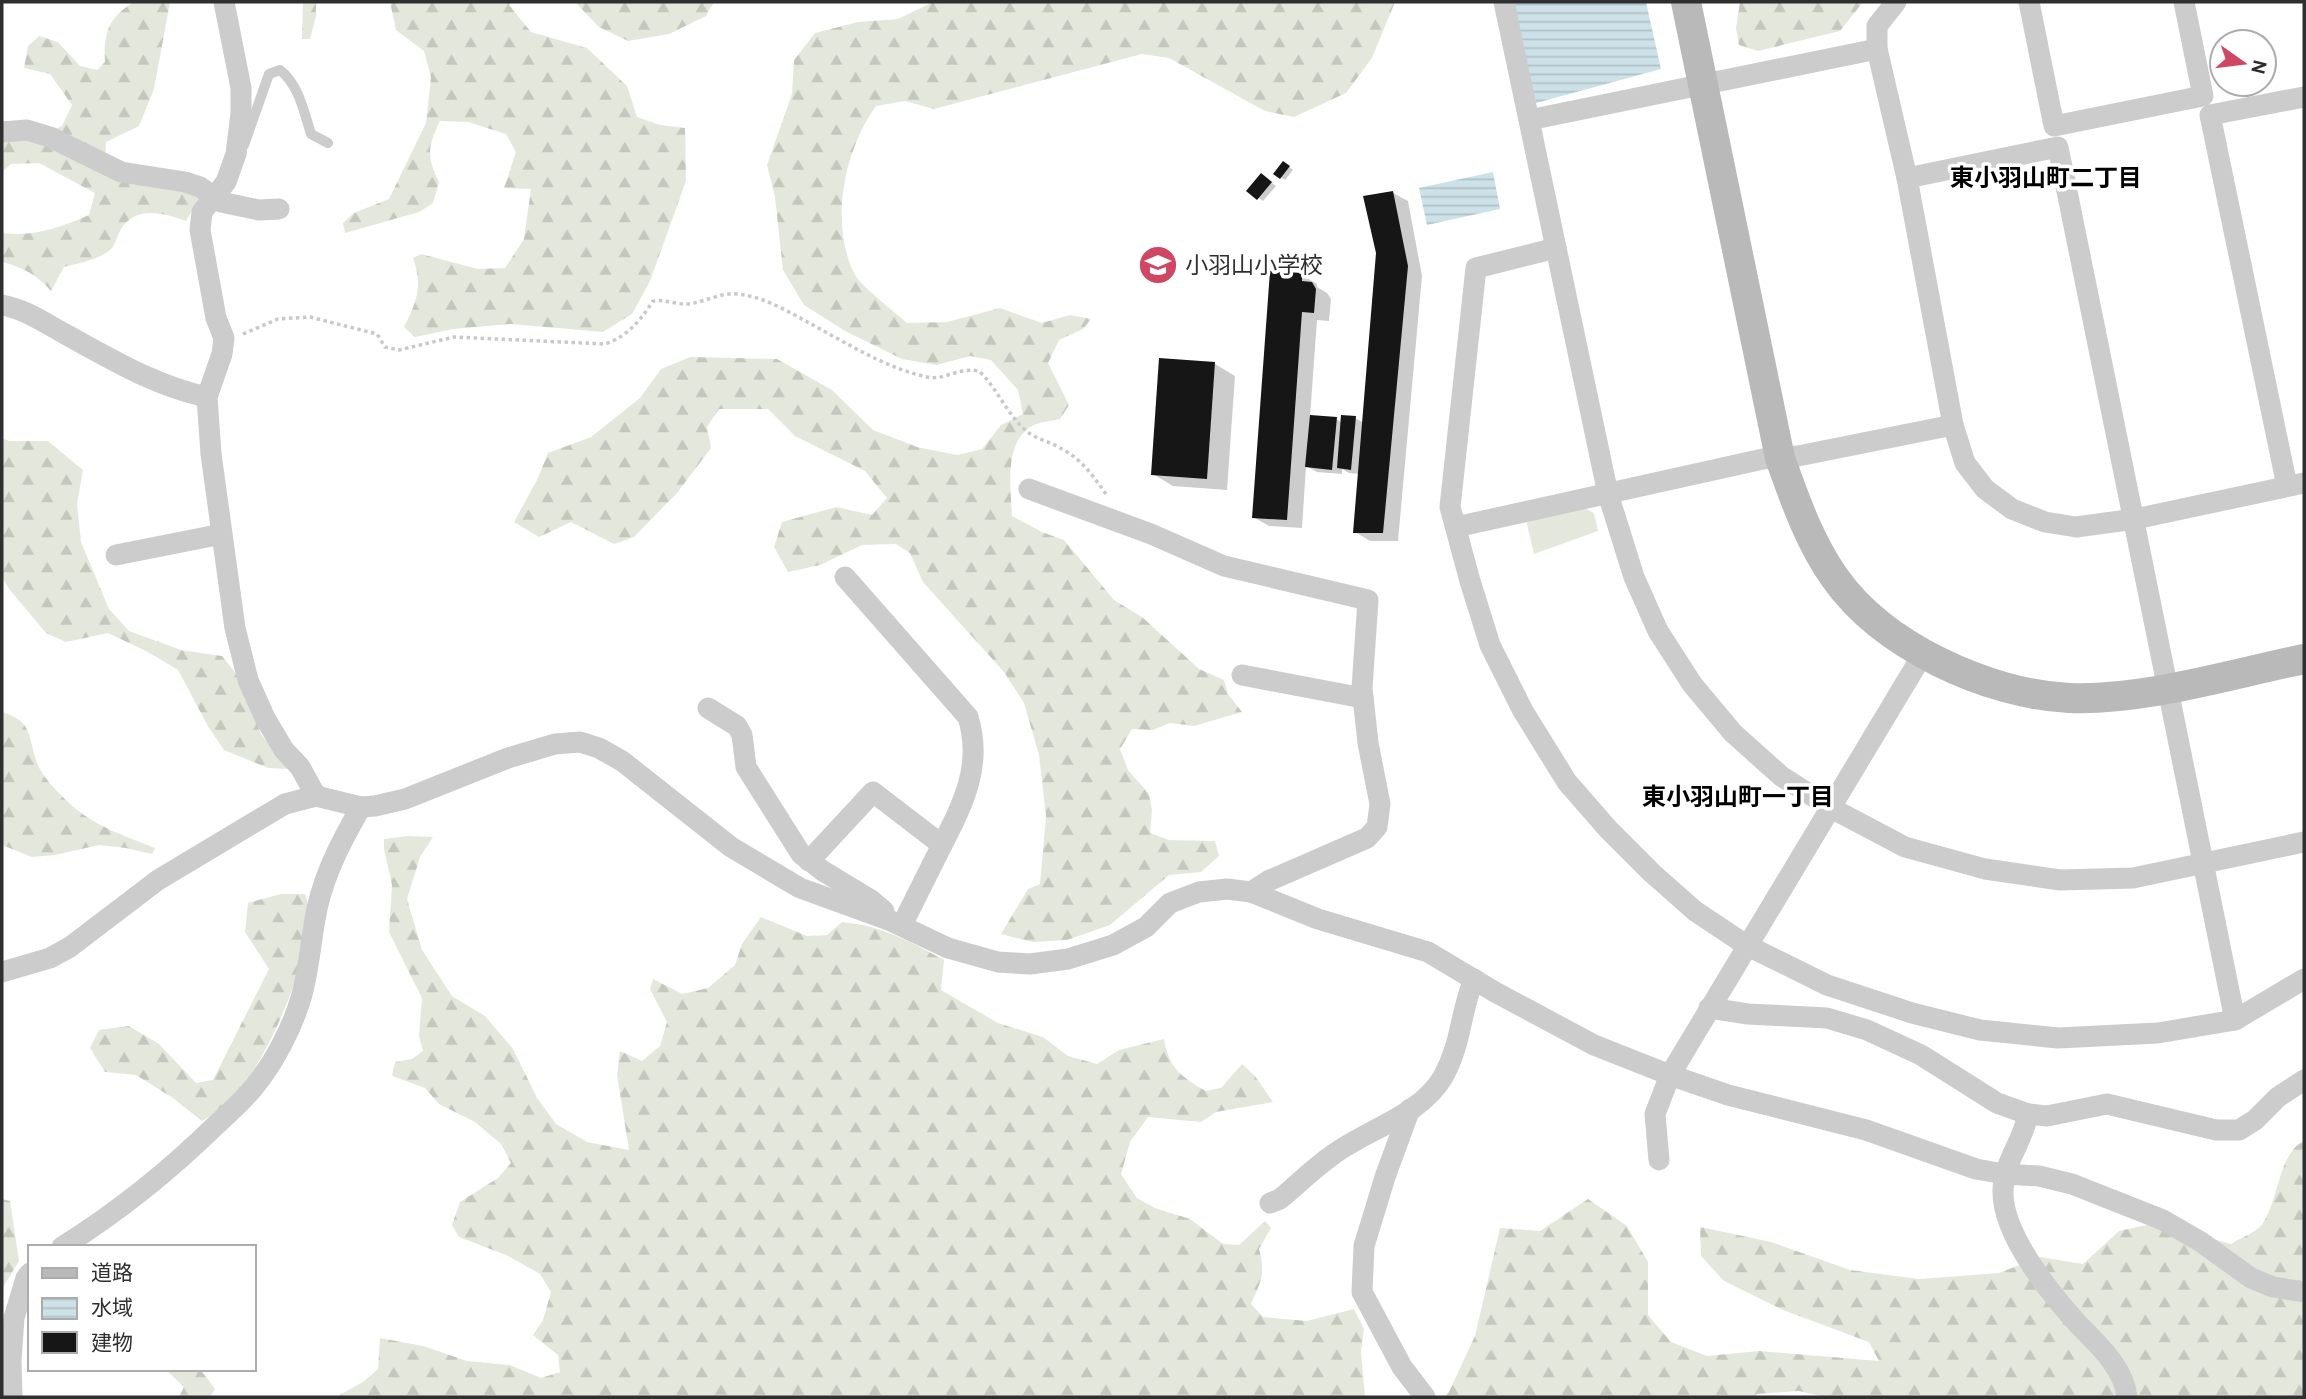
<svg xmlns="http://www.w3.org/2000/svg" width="2306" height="1399" font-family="Overpass,'Noto Sans JP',sans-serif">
<defs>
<pattern id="forest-firs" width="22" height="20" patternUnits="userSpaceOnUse" patternTransform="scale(1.75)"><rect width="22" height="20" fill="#e4e8dc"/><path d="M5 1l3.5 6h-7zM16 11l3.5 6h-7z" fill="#c4c7bd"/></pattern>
<pattern id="water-rules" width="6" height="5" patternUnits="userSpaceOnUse" patternTransform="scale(1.75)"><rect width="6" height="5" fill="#cde1e8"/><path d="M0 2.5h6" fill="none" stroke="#b0c1c7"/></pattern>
</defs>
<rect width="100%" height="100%" fill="#fff"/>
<polygon fill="#e4e8dc" points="1581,506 1594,513 1598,531 1534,554 1526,520"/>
<g fill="url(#forest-firs)">
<path d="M134,2H170L154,89L139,126L106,142L105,169L179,188L200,197L186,221C164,213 136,205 121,229C117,235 116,244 111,249C100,260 78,263 64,267L51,291C37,275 23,267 2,262V233C35,237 59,228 89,215L95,193L39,163L11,164L2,172V140L32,139L62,126L72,105L50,74L24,68L28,46L39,36L58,42L80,66L97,70L105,62C103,33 109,17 134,2Z"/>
<polygon points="303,2 316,2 316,16 310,39 302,39"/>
<path d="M390,2H511L509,5L531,32L587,48L627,86L637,117L660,125L685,128L686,181L650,281L632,314L603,332L511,324L453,329L415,337L404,327C417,301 423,286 413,258L421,254L478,269L505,268L524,239L531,189L504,188L516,152L506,134L468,122L440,121C428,146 426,156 439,182L433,203L419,212L345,233L343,223L354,213L389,199L426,123L431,77L424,51L396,30Z"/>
<polygon points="575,2 714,2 706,16 669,34 628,41 599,27"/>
<path d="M933,2H1395L1372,58L1346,93L1294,117L1265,111L1169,58L1142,54L934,109L905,101L876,106C844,150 829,225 855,275C861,286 896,313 907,323L947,322L1000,308L1042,323L1070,315L1091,319L1083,329L1059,340L1048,363L1069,405L1060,419C1052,421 1039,422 1032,426C1003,443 1011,488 1012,516L1042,532L1064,540L1114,600L1142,617L1199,669L1224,680L1228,694L1242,712L1194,726L1170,723L1153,730L1132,729L1120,749L1128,770L1149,794L1152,810L1150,833L1169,840L1215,841L1219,856L1201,872L1169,875L1110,925L1067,940L1032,942L1001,934L1028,889L1040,884L1046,816L1039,755L1024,703L1004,672L923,582L910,553L896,544L862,545L820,565L788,572L774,547L782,522L836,507L872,515L887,498L865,471L795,436L768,409H719L707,427L711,448L677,493L634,537L614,544L571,522L539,537L514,522L537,480L548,453L591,437L640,398L661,369L690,357L777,359L832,390L873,430L917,447L957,455L982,449L1001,425L1023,414L1018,390L991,360L970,356L937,365L902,359L845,331L804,305L783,270L775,197L767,165L792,94L794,60L815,33L858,22L898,19Z"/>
<polygon points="1740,2 1863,2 1840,31 1758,51 1739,45 1736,28"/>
<polygon points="2,438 9,441 48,441 83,470 77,504 81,542 109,609 129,631 181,650 222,656 238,676 261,734 290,769 268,768 224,750 209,728 178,670 148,652 108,633 66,642 46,633 9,589 2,577"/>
<path d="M2,712C35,722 27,738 38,765C43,778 60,794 69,803C94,826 125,836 155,848L152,854L126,848L99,845L55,855L32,857L2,845Z"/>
<path d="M408,836L433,837L420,857L407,899L422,950L452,996L485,1016L513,1049L537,1098L556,1124L587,1142L629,1150L617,1075L620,1051L642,1061L660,1046L667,1022L650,989L653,979L682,994L708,988L735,965L742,944L761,917L807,936L827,935L842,922C883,926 909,941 944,960L941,990L998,1023L1043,1037L1068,1056L1097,1064L1119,1050L1164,1039C1169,1068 1181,1077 1206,1091L1221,1088L1242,1064L1255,1076L1273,1102L1216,1112L1201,1122L1148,1117L1130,1142L1121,1174L1137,1198L1155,1208L1190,1219L1223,1244L1239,1245L1265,1221L1271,1228L1259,1249C1266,1274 1261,1281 1251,1304L1263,1317L1307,1321L1354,1309L1364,1329L1361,1352L1365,1397H336L363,1382L378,1369L380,1338L423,1346L467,1361L510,1365L541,1378L560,1372L558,1355L533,1335L543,1320L551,1292L540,1274L506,1255L459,1237L452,1225L460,1202L498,1178L511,1163L501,1144L475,1122L439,1104L425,1088L392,1076L395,1062L412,1059L423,1051L419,1036L422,998L389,932L392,885L384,849V839Z"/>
<path d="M281,894H305C324,939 262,1076 225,1106C218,1112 209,1116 202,1121L173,1098L136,1075L105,1072L90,1048L99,1030L129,1026L159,1044L196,1083L213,1080L269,969L245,932L248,903Z"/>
<path d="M2304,1141V1397H1825L1799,1391L1756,1394L1758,1397H1444L1449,1392L1475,1336L1500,1228L1540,1231L1588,1199L1627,1226L1648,1262V1315L1671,1342L1707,1356L1759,1351L1879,1361L1869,1342L1783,1310L1724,1281L1701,1256L1700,1227L1771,1242L1850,1270L1919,1279L1999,1273L2040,1257L2083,1264L2119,1231L2156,1223L2231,1244C2240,1238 2258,1232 2263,1223C2278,1202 2279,1152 2304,1141Z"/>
<polygon points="2,1199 10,1201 19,1261 2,1289"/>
<polygon points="165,1369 200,1369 215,1389 210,1397 179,1397 184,1387"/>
</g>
<g fill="url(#water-rules)">
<polygon points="1510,2 1646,2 1661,69 1536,103"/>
<polygon points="1493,172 1500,209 1427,225 1419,188"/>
</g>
<g fill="#0003">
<polygon points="1288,166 1293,170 1285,180 1281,177"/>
<polygon points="1266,178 1276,186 1263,201 1249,191"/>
<polygon points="1393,193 1408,201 1422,276 1398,541 1370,541 1355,532 1360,474 1349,473 1342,469 1342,474 1317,472 1306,466 1302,528 1269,526 1253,517 1302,275 1317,284 1317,287 1327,293 1331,299 1329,321 1317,320 1310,417 1336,419 1343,423 1355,418 1364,423"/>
<polygon points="1215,364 1235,376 1227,490 1173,486 1153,474"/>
</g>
<g fill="#161616">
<polygon points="1283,161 1290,166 1280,179 1273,174"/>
<polygon points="1261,173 1272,182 1257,200 1246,191"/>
<polygon points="1393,191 1408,266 1383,533 1353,533 1376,253 1363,196"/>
<polygon points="1270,271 1302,273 1302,281 1312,282 1316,289 1314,313 1302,312 1287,520 1252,518"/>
<polygon points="1159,358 1215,362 1207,479 1151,475"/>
<polygon points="1310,415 1337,417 1332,470 1305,467"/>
<polygon points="1341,415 1356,416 1351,470 1337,468"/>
</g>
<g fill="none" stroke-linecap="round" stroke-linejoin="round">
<path stroke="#c9c9c9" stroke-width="3.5" stroke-dasharray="3.5 3.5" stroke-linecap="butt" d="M243,334L278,319L310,317L377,334L385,347L399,350L454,337L605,344C628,336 640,321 653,301C664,299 674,304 685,304C702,304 719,292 737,294C763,296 789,312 811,324C848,344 886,368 927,377C944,381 958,367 979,371C996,387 1005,410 1022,427C1033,439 1047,440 1060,448C1081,458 1093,476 1106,494"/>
<path stroke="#ccc" stroke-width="10" d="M244,145L269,74L280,70C299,85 304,112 311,134L328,143"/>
<g stroke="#ccc" stroke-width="21">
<polyline points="224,2 241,88 241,113 236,154 226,182 202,212 200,230 216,318 224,338 222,354 207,397 211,454 235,628 248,680 265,718 284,750 300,767 316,796"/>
<polyline points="1504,2 1608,494 1634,577 1658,631 1692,684 1733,733 1781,776 1831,808 1905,847 1985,869 2060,880 2133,878 2304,842"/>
<polyline points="1896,2 1877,26 1877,49 1907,178 1953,425 1965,463 1985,489 2012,509 2045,522 2076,527 2135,519 2304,483"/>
<polyline points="2029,2 2054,126 2203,96 2184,2"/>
<polyline points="1529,120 1877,49"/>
<polyline points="2,132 27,130 50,137 121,172 185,182 200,187 221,202 259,210 279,209"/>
<polyline points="1907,178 2058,147 2235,1020"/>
<polyline points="1556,248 1476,268 1450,507 1470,581 1490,645 1523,711 1567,782 1608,829 1652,873 1695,911 1746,945 1827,985 1912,1013 1980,1030 2058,1038 2158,1033 2235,1020 2304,979"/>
<path d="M2,305C25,309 45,323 65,334C111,359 155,386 207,397"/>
<polyline points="2287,486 2210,115 2304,97"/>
<polyline points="1029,489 1151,534 1224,566 1368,600 1362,688 1368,743 1380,804 1377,827 1367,838 1268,881 1251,892"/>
<polyline points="1456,527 1763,459 1798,456 1953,425"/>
<polyline points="116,555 222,534"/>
<path d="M845,577L968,717C983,766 963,804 941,847C928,873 915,899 902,925"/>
<polyline points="1242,675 1363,698"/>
<polyline points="708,708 737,726 742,735 746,767 801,854 823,871 871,900 884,911"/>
<polyline points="809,861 873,792 942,845"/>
<polyline points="2,972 50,958 70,947 158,880 285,804 316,796 361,807 375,806 405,799 508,758 555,744 580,742 599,748 622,761 731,847 800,888 891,921 948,948 998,962 1030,964 1068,959 1113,945 1146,927 1170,903 1199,892 1227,889 1251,892 1318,919 1428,952 1495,992 1594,1045 1670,1075 1728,1095 1866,1130 1976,1169 2004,1174 2039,1176 2072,1184 2163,1220 2201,1242 2251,1278 2273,1287 2304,1292"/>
<polyline points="1709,1008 1748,1014 1827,1018 1867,1030 1921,1055 1997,1103 2028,1114"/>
<polyline points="1410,1109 1385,1177 1364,1246 1362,1292 1402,1367 1425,1397"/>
<polyline points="1659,1160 1655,1114 1670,1075 1923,654"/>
<path d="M1270,1203L1280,1199C1298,1184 1315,1167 1334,1154C1368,1129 1420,1116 1443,1077C1462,1043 1460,1012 1474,979"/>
<path d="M62,1247C118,1212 169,1171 216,1125C229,1113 243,1101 254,1087C274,1063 292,1028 301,998C308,974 310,950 314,925C320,882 339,845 361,807"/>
<polyline points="12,1397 11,1360 14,1318 26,1278 30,1273"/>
<path d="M2127,1397C2124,1367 2097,1344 2077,1323C2050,1293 2004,1236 2003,1194C2002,1163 2023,1143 2028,1114L2047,1116L2107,1104L2216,1130H2239L2255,1120L2278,1097L2304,1080"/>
</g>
<path stroke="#b9b9b9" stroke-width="30" d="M1686,2L1780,458C1795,500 1809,541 1835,578C1883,646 1987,694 2069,698C2143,701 2231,674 2304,659"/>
</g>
<defs>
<g id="school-disc" transform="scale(2.0125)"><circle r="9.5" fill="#d04764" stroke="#fff"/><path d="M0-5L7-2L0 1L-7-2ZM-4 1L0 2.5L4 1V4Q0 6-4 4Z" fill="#fff"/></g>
</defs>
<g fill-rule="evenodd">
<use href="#school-disc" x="1158" y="265"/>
</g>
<g text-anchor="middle" stroke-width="7" stroke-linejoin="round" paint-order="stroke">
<g font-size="23" fill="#2f2f2f" stroke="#fff" text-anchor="start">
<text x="1185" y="273">小羽山小学校</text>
</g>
<g font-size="24" font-weight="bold" fill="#000" stroke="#fff">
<text x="2046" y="186">東小羽山町二丁目</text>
<text x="1738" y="805">東小羽山町一丁目</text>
</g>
</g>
<rect width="2306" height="1399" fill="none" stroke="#2f2f2f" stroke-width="7"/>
<rect x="28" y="1245" width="228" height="126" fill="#ffffff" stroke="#acacac" stroke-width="2"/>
<rect x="42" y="1268" width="35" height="10" fill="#b9b9b9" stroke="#acacac" stroke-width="2"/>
<text x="91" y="1280" font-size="21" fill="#2f2f2f">道路</text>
<rect x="42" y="1298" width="35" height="21" fill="url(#water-rules)" stroke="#acacac" stroke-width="2"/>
<text x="91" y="1315" font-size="21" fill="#2f2f2f">水域</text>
<rect x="42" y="1332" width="35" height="21" fill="#161616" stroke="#acacac" stroke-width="2"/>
<text x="91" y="1350" font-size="21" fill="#2f2f2f">建物</text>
<g transform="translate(2243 63) rotate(104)"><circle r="33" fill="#ffffff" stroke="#acacac" stroke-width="2"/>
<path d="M0-5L12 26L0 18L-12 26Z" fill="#d04764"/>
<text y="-10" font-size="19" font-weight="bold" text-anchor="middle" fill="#2f2f2f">N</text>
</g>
</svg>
